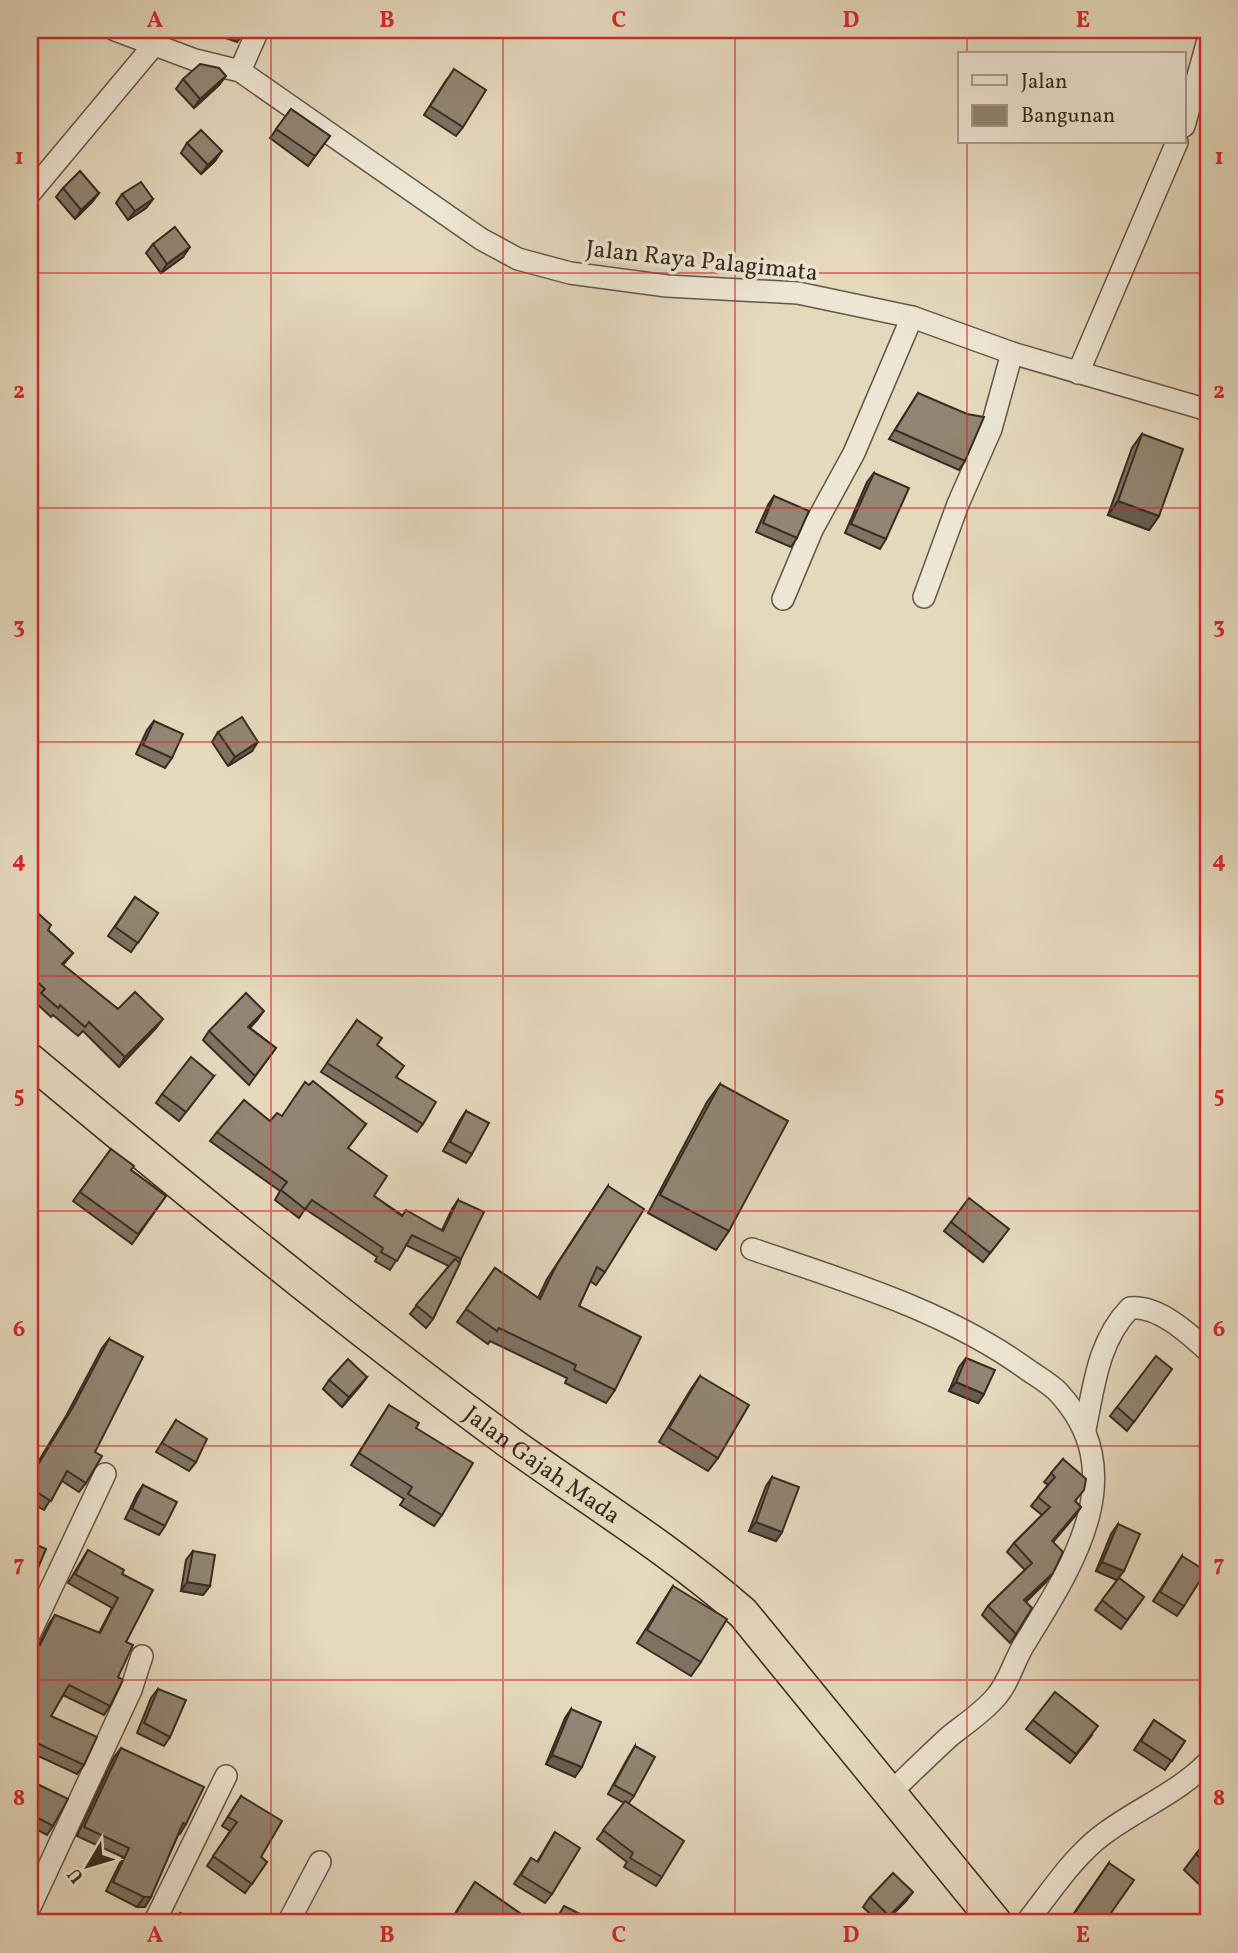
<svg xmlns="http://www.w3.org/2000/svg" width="1238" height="1953" font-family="Vollkorn,serif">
<rect width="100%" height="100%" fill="#e5d8bd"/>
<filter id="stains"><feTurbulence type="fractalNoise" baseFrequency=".00286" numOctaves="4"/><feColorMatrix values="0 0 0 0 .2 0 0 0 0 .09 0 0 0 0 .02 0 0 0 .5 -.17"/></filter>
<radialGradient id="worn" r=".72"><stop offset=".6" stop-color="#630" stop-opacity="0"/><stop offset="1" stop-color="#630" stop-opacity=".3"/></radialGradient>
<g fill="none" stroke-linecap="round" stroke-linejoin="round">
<g stroke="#645649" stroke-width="24">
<g id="minor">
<polyline points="115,30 195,60 240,71 481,239 518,259 570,273 667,286 798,293 912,317 1012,353 1208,410"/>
<polyline points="240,71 258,30"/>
<polyline points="1184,126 1208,40"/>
<polyline points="31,192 154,45"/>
<polyline points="1078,373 1177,142"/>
<polyline points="924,597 958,504 991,429 1012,353"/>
<polyline points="783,599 812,530 854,453 912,317"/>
<path d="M752,1249C846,1281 947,1311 1028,1370C1038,1377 1050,1384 1058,1392C1134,1473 1072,1567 1025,1643C1014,1660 1009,1683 995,1698C982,1713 965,1724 950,1736C929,1755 909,1775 888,1795"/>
<path d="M1085,1429C1094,1386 1098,1341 1130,1308C1158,1305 1188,1333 1208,1351"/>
<polyline points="30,1633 105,1474"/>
<polyline points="30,1907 131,1690 142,1656"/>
<polyline points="154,1923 226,1776"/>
<polyline points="288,1923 320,1862"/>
<path d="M1026,1923C1050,1893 1073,1856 1105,1833C1139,1808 1179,1792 1208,1762"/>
</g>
</g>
<g stroke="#392b22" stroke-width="35">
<g id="highway">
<path id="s1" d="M30,1060C187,1191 345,1321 509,1442C588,1499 670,1549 743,1613L996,1923"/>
</g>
</g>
<use href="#minor" stroke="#eee6d4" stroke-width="21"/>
<use href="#highway" stroke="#e5d8bd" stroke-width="32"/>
</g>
<g fill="#7e7263" stroke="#392b22" stroke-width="2">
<polygon points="183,79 219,85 194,108 176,89"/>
<polygon points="447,79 463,127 456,136 424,115"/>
<polygon points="291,109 330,136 308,166 270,138"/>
<polygon points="187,143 215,161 201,174 181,153"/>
<polygon points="63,188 99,193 92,202 75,219 56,197"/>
<polygon points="122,194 153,199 146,208 128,220 116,203"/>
<polygon points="153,244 183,257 161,273 146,253"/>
<polygon points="918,393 965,461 959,470 889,439"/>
<polygon points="1142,434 1159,516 1149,530 1108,515 1132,448"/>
<polygon points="874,473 886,539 880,549 845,533 867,482"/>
<polygon points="774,496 797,538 791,547 756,532 768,505"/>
<polygon points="154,721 172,758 165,768 136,754 147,730"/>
<polygon points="218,732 252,751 228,766 212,742"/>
<polygon points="135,897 158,913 131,952 108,936"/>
<polygon points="30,906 48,930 73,953 63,965 118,1009 156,1028 119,1067 83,1031 78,1036 53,1015 51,1017 35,1002 38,998 30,990"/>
<polygon points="257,1020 250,1028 276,1048 249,1085 203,1040 209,1031"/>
<polygon points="357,1020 397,1077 423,1124 417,1132 321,1072"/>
<polygon points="214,1076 179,1121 156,1103 162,1094"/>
<polygon points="720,1084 729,1231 716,1250 648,1213 707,1102"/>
<polygon points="466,1111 472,1154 466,1163 443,1151 460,1120"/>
<polygon points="281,1116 366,1124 348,1148 374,1196 402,1215 442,1230 452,1209 458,1200 461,1259 433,1319 426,1328 410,1314 449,1266 406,1245 390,1270 375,1261 377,1257 305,1209 299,1218 275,1200 280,1191 210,1141 217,1132 270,1121"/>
<polygon points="111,1149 131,1170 166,1196 132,1244 73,1201"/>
<polygon points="608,1186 605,1272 596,1285 590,1281 579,1306 615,1390 606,1403 565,1383 567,1378 490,1341 488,1344 457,1322 495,1268 538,1298 547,1279"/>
<polygon points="951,1222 1002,1238 983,1262 944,1231"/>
<polygon points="109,1339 95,1452 86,1483 79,1492 62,1481 44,1510 30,1502 30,1469 35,1467 66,1416 102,1348"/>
<polygon points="966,1358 984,1394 978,1403 949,1391 959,1367"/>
<polygon points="1172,1369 1127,1431 1110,1416 1117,1407"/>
<polygon points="700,1376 718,1458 708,1471 659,1442 691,1389"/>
<polygon points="367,1377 360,1386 342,1407 323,1389 329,1380"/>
<polygon points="389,1405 442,1515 434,1526 400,1505 404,1499 351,1465"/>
<polygon points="176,1420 196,1462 189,1471 156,1452"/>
<polygon points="1063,1459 1076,1502 1081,1507 1075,1516 1053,1542 1046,1582 1026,1602 1016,1634 1010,1643 982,1615 988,1606 1025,1570 1007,1552 1014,1543 1042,1515 1031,1506 1048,1485 1044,1482"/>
<polygon points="772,1477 782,1532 776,1541 749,1531 766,1486"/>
<polygon points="143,1485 165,1526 159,1535 125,1519 137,1494"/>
<polygon points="1118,1524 1119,1578 1144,1597 1121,1629 1095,1610 1117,1580 1096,1571 1111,1534"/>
<polygon points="88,1550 122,1574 126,1642 110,1706 104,1715 63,1695 51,1716 84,1765 77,1774 32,1753 30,1757 30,1640 39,1644 49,1624 55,1615 99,1633 112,1608 68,1583"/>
<polygon points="193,1551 210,1586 203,1595 181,1591 186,1560"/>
<polygon points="1182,1556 1184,1606 1177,1616 1153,1601"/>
<polygon points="673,1586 701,1662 691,1676 637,1643"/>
<polygon points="158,1689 170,1737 164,1746 137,1733 151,1698"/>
<polygon points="571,1709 575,1777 546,1764 565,1718"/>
<polygon points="1033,1720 1092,1735 1070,1763 1026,1729"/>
<polygon points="1154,1720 1185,1741 1165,1770 1134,1750"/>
<polygon points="635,1746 634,1796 628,1804 662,1877 656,1886 624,1867 627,1862 597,1839 624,1803 608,1794 629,1756"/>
<polygon points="121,1748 186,1824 180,1834 179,1833 145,1907 137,1907 106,1891 123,1857 77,1836 114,1757"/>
<polygon points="30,1782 53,1826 47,1835 30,1826"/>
<polygon points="241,1796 261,1857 267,1862 245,1893 207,1866 230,1831 222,1826"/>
<polygon points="555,1832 552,1894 545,1903 514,1884 531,1858 537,1862"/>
<polygon points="1208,1840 1208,1893 1184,1870 1196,1854"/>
<polygon points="1109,1863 1104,1923 1067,1923"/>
<polygon points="475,1882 534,1923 449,1923"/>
<polygon points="870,1897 906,1901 884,1923 880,1923 863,1907"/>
</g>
<g fill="#665d50" stroke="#392b22" stroke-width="2">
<polygon points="204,30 236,30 244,33 237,42"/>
<polygon points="226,76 219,85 194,108 200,99"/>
<polygon points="222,151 215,161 201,174 208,165"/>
<polygon points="99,193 92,202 75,219 81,210"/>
<polygon points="153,199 146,208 128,220 135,211"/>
<polygon points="190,247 183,257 161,273 167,264"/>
<polygon points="1118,501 1159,516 1149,530 1108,515"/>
<polygon points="258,742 252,751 228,766 235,757"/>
<polygon points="264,1011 257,1020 241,1036 248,1027"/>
<polygon points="163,1019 156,1028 119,1067 125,1057"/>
<polygon points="367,1377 360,1386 342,1407 349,1397"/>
<polygon points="956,1382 984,1394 978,1403 949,1391"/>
<polygon points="1081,1507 1075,1516 1045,1550 1052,1541"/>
<polygon points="756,1522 782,1532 776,1541 749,1531"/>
<polygon points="1102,1562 1124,1571 1117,1580 1096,1571"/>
<polygon points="1053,1573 1046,1582 1018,1609 1024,1600"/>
<polygon points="187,1582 210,1586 203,1595 181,1591"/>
<polygon points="552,1755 582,1767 575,1777 546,1764"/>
<polygon points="913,1892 906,1901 884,1923 889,1916"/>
<polygon points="144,1897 151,1897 145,1907 137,1907"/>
</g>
<g fill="#928573" stroke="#392b22" stroke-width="2">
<polygon points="200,64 219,68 226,76 200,99 183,79"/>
<polygon points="454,69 486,90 463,127 430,106"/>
<polygon points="291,109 330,136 315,156 276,129"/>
<polygon points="201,130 222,151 208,165 187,143"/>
<polygon points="80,171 99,193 81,210 63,188"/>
<polygon points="141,182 153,199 135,211 122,194"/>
<polygon points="175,227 190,247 167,264 153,244"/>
<polygon points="918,393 967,414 984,417 965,461 895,430"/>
<polygon points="1142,434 1183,449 1159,516 1118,501"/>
<polygon points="874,473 909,488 886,539 851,524"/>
<polygon points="774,496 809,511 797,538 763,523"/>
<polygon points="242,717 258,742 235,757 218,732"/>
<polygon points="154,721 183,734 172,758 143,745"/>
<polygon points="135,897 158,913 138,943 115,927"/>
<polygon points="30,906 51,925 48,930 73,953 62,964 118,1009 135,992 163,1019 125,1057 89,1022 85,1027 60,1005 58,1008 41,993 45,989 30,975"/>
<polygon points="246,993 264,1011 248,1027 276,1048 255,1076 209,1031"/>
<polygon points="357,1020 382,1038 377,1045 404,1066 396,1077 436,1102 423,1124 327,1063"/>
<polygon points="191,1057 214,1076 186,1112 162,1094"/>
<polygon points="313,1081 366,1124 348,1148 387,1176 374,1196 402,1216 406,1210 443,1231 458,1200 484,1212 461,1259 412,1235 397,1261 381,1252 383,1248 312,1200 305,1209 281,1190 287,1182 217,1132 244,1100 270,1121 277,1113 282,1116 305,1082 309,1085"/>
<polygon points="720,1084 788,1121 729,1231 660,1195"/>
<polygon points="466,1111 489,1123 472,1154 450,1142"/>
<polygon points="111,1149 134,1166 131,1170 166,1196 138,1234 80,1192"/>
<polygon points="608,1186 644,1209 605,1272 597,1267 579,1306 641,1337 615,1390 574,1370 576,1365 499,1328 497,1331 466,1309 495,1268 540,1299 556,1266"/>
<polygon points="969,1198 1009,1229 990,1253 951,1222"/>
<polygon points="455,1259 460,1263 433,1319 416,1305"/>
<polygon points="109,1339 143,1357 95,1452 102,1456 86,1483 67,1471 51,1501 30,1488 30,1470 32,1466 36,1468 73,1407"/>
<polygon points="1156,1356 1172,1369 1134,1422 1117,1407"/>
<polygon points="966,1358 995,1370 984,1394 956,1382"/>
<polygon points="348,1359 367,1377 349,1397 329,1380"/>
<polygon points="700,1376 749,1405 718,1458 669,1428"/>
<polygon points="389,1405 419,1423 416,1428 473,1463 442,1515 408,1494 412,1487 359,1453"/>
<polygon points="176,1420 207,1439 196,1462 162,1443"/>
<polygon points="1063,1459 1086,1479 1084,1490 1075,1501 1081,1507 1052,1541 1063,1552 1053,1573 1024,1600 1032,1608 1016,1634 988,1606 1032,1563 1014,1543 1050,1507 1038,1497 1055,1477 1051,1473"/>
<polygon points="772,1477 799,1487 782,1532 756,1522"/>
<polygon points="143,1485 177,1502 165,1526 132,1509"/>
<polygon points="1118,1524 1140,1534 1124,1571 1102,1562"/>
<polygon points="30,1542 46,1549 30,1587"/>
<polygon points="88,1550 124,1570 122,1574 153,1590 126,1642 133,1645 118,1677 123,1680 110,1706 69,1685 51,1716 97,1737 84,1765 37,1743 30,1757 30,1676 33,1670 30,1668 30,1640 40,1645 55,1615 100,1633 118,1598 75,1574"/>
<polygon points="193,1551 215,1555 210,1586 187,1582"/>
<polygon points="1182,1556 1206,1571 1184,1606 1160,1592"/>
<polygon points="1119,1578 1144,1597 1127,1620 1102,1600"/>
<polygon points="673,1586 727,1619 701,1662 647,1630"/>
<polygon points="158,1689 186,1700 170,1737 144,1723"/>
<polygon points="1055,1692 1098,1726 1076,1754 1033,1720"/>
<polygon points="571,1709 601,1722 582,1767 552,1755"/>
<polygon points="1154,1720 1185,1741 1172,1761 1141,1741"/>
<polygon points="635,1746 655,1757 634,1796 614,1785"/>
<polygon points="121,1748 204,1787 186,1824 183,1823 151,1897 144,1897 113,1882 129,1848 84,1827"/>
<polygon points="31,1781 68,1799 53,1826 30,1814 30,1783"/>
<polygon points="241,1796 282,1821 261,1857 267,1862 252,1884 213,1856 237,1822 228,1817"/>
<polygon points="625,1801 684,1841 662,1877 630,1858 633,1853 603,1830"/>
<polygon points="555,1832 580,1848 552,1894 521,1875 531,1858 538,1862"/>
<polygon points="1208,1840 1208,1866 1196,1854"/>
<polygon points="1109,1863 1134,1880 1104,1923 1087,1923 1074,1914"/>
<polygon points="893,1873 913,1892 889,1916 870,1897"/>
<polygon points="475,1882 534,1923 466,1923 454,1916"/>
<polygon points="564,1906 598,1923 554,1923"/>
<polygon points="180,1913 203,1923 176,1923"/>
</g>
<path fill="none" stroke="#d62828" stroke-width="2" stroke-opacity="0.55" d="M271,30V1923M503,30V1923M735,30V1923M967,30V54M967,142V1923M30,273H1208M30,508H1208M30,742H1208M30,976H1208M30,1211H1208M30,1446H1208M30,1680H1208"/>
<g text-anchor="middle" stroke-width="7" stroke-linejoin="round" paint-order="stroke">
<g font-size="24" fill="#392b22" stroke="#eee6d4">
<text transform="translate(702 260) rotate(6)" y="8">Jalan Raya Palagimata</text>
<text dy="8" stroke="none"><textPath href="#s1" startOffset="653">Jalan Gajah Mada</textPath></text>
</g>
</g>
<rect width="1238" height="1953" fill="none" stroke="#e5d8bd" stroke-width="77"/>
<rect x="958" y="52" width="228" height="91" fill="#eee6d4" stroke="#a69b8d" stroke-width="2"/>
<rect x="972" y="75" width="35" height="10" fill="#eee6d4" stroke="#a69b8d" stroke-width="2"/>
<text x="1021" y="88" font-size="21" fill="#392b22">Jalan</text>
<rect x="972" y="105" width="35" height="21" fill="#928573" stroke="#a69b8d" stroke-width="2"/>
<text x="1021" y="122" font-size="21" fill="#392b22">Bangunan</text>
<g transform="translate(88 1866) rotate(232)" stroke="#eee6d4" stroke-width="5" paint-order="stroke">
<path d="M0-5L12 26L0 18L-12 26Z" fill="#392b22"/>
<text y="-10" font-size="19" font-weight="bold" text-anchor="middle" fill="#392b22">U</text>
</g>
<rect x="38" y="38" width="1162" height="1876" fill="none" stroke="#d62828" stroke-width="2.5"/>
<g font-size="23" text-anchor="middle" font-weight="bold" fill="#d62828">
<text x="155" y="27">A</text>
<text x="387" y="27">B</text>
<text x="619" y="27">C</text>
<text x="851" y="27">D</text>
<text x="1083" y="27">E</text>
<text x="19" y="164">1</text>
<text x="1219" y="164">1</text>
<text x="19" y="398">2</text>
<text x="1219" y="398">2</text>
<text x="19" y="633">3</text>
<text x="1219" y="633">3</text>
<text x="19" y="867">4</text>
<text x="1219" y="867">4</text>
<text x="19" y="1102">5</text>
<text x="1219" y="1102">5</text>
<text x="19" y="1336">6</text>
<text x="1219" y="1336">6</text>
<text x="19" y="1571">7</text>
<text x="1219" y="1571">7</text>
<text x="19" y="1805">8</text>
<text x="1219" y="1805">8</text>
<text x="155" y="1942">A</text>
<text x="387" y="1942">B</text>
<text x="619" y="1942">C</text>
<text x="851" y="1942">D</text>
<text x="1083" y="1942">E</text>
</g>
<rect width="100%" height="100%" filter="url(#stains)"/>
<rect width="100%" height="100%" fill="url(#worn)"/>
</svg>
